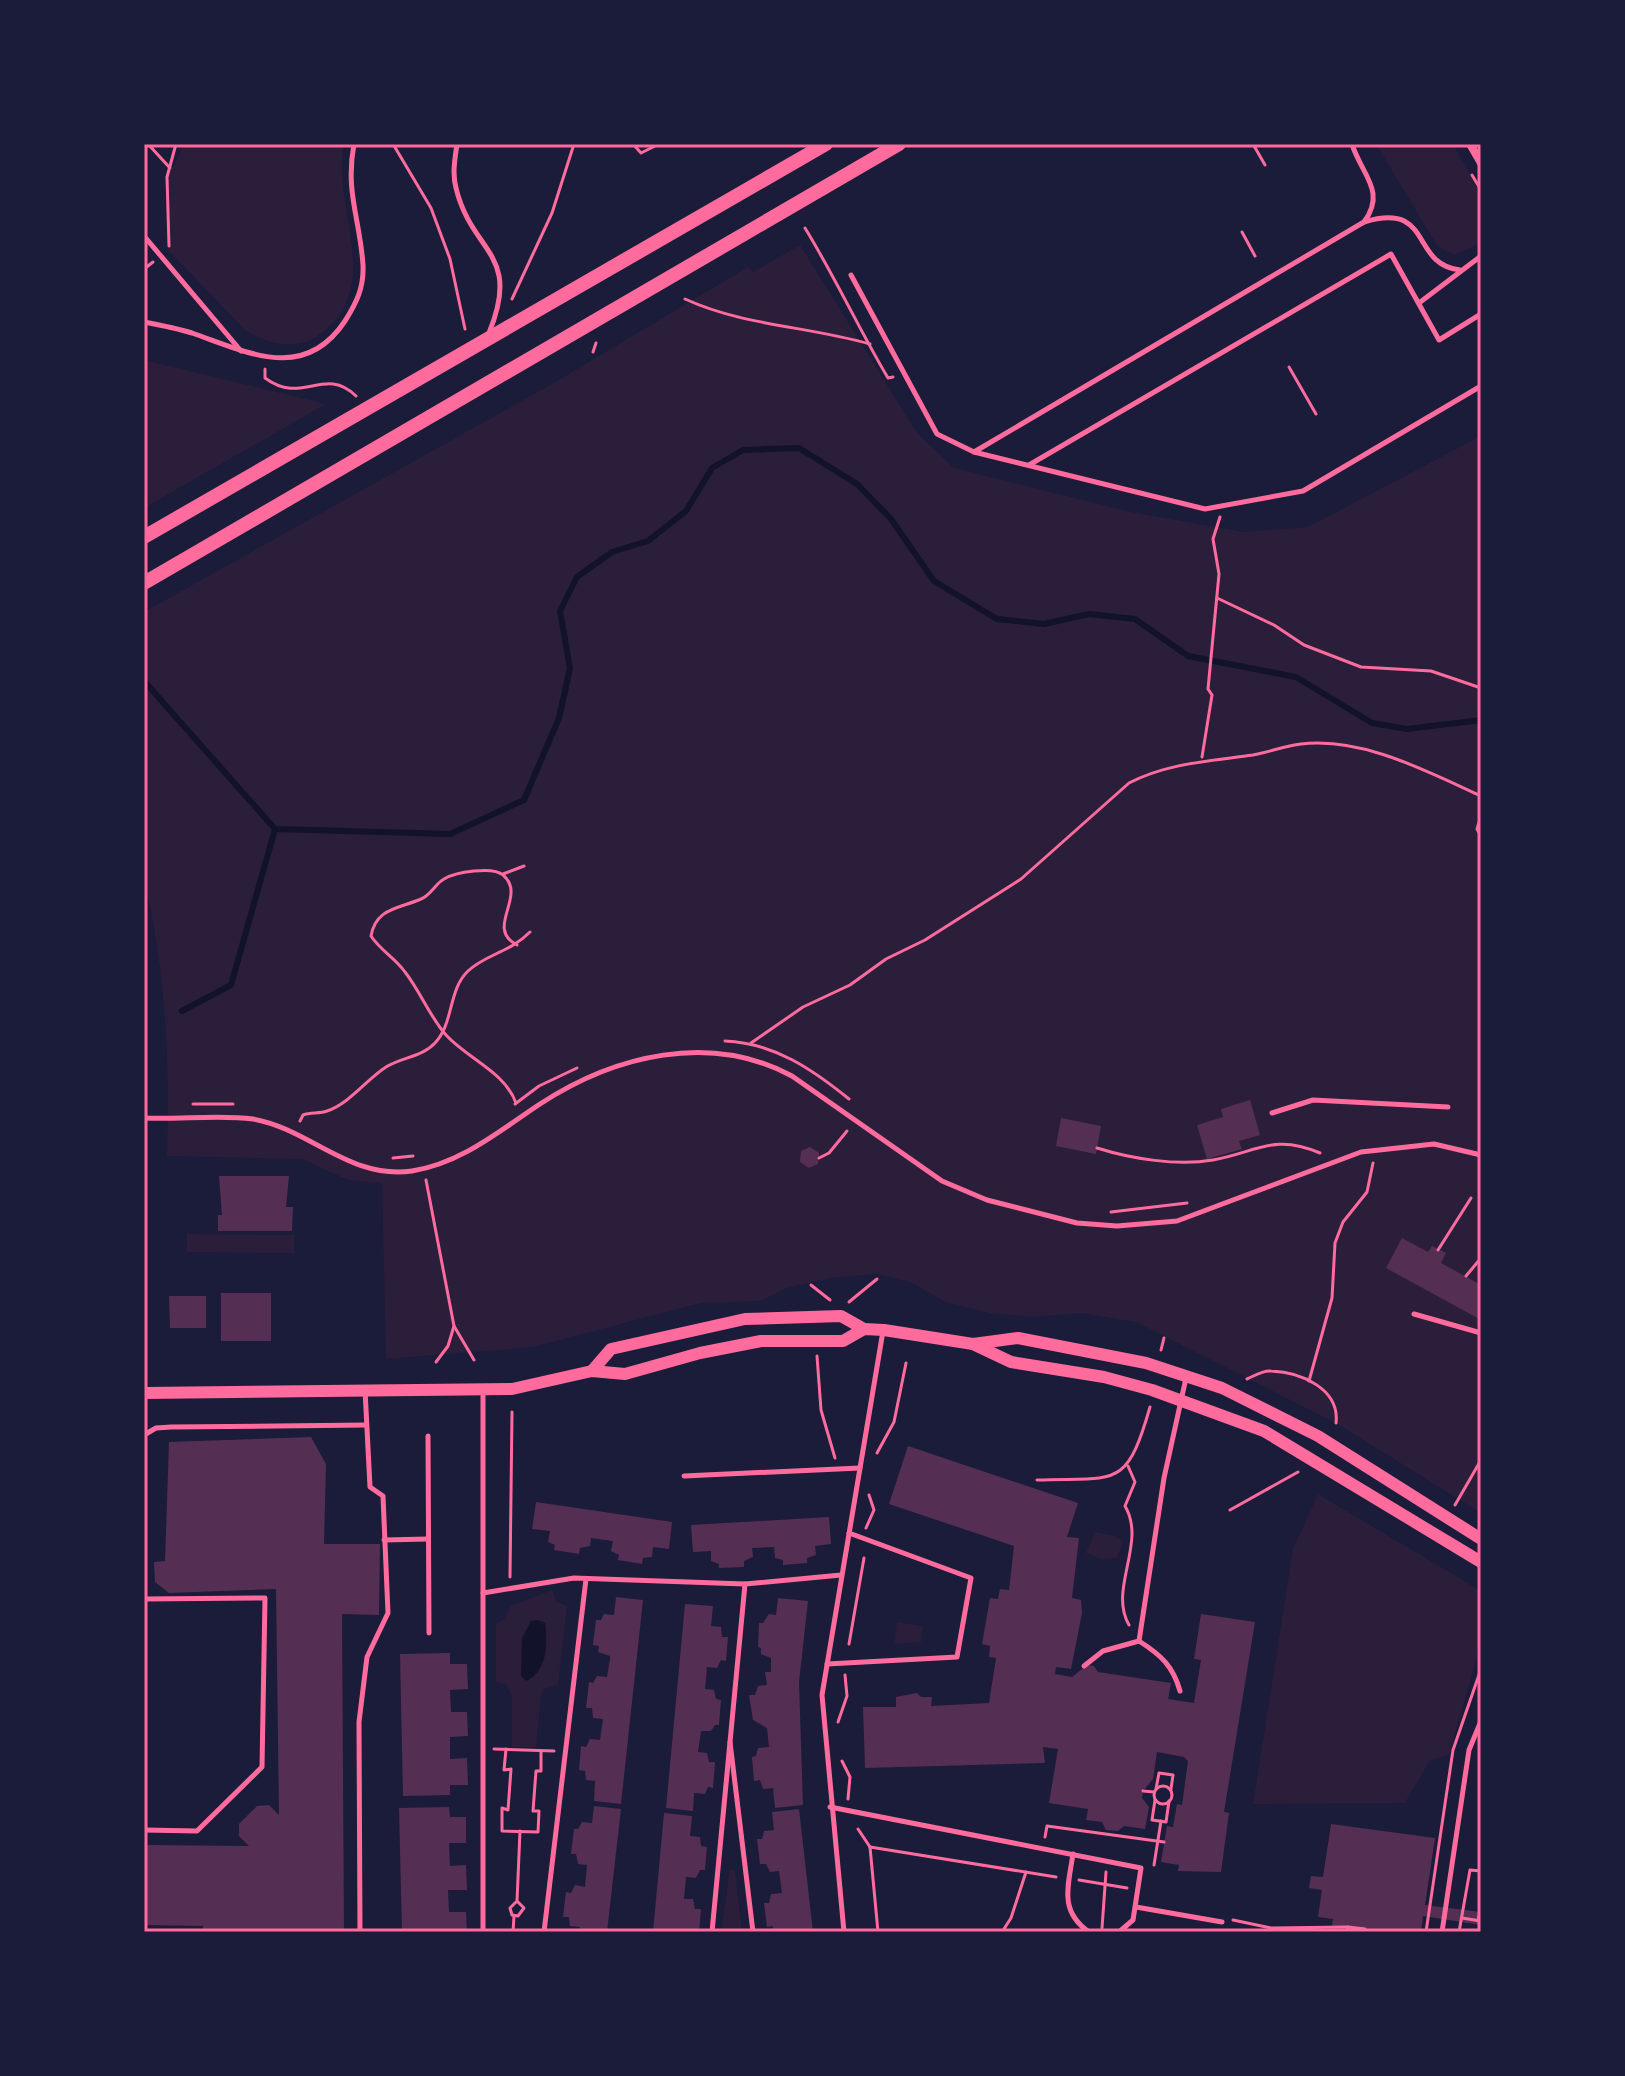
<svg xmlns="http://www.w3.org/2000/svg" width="1625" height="2076" font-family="'IBM Plex Sans',sans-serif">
<rect width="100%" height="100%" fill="#1b1b3a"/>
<g fill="#2a1e3b">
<path d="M181,144H344C331,210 386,285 320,334C297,352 267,344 245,330L168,250L171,242L167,177L180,155Z"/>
<polygon points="1376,144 1453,144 1481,194 1481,243 1454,255 1438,247"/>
<path d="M800,245L917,433L954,468L1131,512L1244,532L1308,527L1481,436V1513L1336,1423L1136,1322L1082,1313L1031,1317L990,1313L945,1302L911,1282L877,1274L829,1278L787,1288L761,1301L701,1303L533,1347L386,1359L382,1183L348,1180L302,1159L167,1156C170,1066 166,969 144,880V612L552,384L748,267L753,272Z"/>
<polygon points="144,360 326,404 144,508"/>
<polygon points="187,1234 294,1235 294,1253 187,1252"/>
<polygon points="1318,1494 1481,1591 1481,1642 1449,1755 1430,1760 1405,1803 1253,1804 1293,1549"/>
<polygon points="1095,1532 1115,1536 1123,1542 1117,1558 1100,1559 1086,1553"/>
<polygon points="552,1590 556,1601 567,1606 558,1685 544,1689 541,1695 536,1747 512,1747 512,1696 506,1684 496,1682 496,1624 504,1619 511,1606"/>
<polygon points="897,1622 923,1626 921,1642 894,1644"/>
<polygon points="730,1869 735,1871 742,1932 721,1932"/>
</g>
<path fill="#12122b" d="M537,1620L545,1623C548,1643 547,1672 526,1681L521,1676L522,1638L531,1621Z"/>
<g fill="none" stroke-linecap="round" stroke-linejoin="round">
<g stroke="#12122b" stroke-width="6">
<polyline points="144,681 275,829 450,834 524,800 559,718 570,668 560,611 577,577 612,552 648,541 686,511 712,468 743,450 799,448 857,484 891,519 934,581 997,619 1044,624 1089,614 1135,619 1188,656 1296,677 1372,723 1407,729 1481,720"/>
<polyline points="182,1011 231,985 275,829"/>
</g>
</g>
<g fill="#542f53">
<polygon points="1250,1100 1260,1135 1239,1141 1242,1149 1207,1159 1197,1125 1223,1117 1221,1109"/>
<polygon points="1061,1118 1101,1126 1096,1154 1056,1146"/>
<polygon points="810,1147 819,1153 818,1164 809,1168 800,1162 801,1151"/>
<polygon points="219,1176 289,1176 286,1207 293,1207 292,1231 218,1231 218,1215 222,1215"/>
<polygon points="1402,1238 1428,1252 1432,1246 1446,1253 1441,1263 1481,1285 1481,1320 1386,1268"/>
<rect x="221" y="1293" width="50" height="48"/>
<polygon points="169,1296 206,1296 206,1328 170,1328"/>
<polygon points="311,1437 326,1464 324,1544 380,1544 379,1615 342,1614 344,1932 203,1932 203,1926 144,1925 144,1845 249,1846 239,1836 239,1824 257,1806 269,1805 279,1815 276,1589 169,1593 155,1582 154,1562 165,1561 169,1442"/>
<polygon points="908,1446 1078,1503 1067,1537 1079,1538 1072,1598 1081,1600 1082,1613 1071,1669 1056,1667 1055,1674 1072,1677 1087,1665 1094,1666 1098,1672 1171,1683 1168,1699 1194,1703 1201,1660 1194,1659 1201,1614 1255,1622 1224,1812 1229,1813 1221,1872 1178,1871 1179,1865 1161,1862 1167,1826 1173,1827 1177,1804 1182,1805 1188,1761 1184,1757 1157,1752 1153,1779 1143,1791 1142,1798 1149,1807 1145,1829 1124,1826 1118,1831 1106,1830 1102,1822 1086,1820 1088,1809 1049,1803 1058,1749 1043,1747 1045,1763 865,1768 863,1707 896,1707 896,1697 917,1693 921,1697 932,1697 931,1706 989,1703 996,1658 989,1657 990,1646 982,1644 990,1598 998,1599 1000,1589 1009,1590 1014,1546 889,1504"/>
<polygon points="536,1502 672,1522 669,1549 653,1547 652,1557 643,1558 642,1564 618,1560 619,1555 611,1551 613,1541 591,1538 590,1546 580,1548 579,1554 554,1550 555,1545 548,1542 550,1531 532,1529"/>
<polygon points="829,1517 831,1544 815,1546 816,1555 807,1558 807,1563 783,1565 783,1560 775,1558 774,1547 752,1548 753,1557 744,1561 744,1567 719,1568 719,1564 711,1561 711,1551 693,1552 691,1525"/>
<polygon points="616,1597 643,1600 621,1804 594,1801 595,1781 586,1780 585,1771 579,1770 581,1746 586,1747 590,1739 600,1740 603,1719 593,1718 592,1708 586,1708 589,1682 593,1683 597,1676 607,1677 610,1659 610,1656 598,1652 599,1646 593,1645 596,1620 601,1620 604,1614 614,1615"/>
<polygon points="778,1598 808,1601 799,1682 803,1805 775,1808 773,1788 763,1789 760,1780 754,1781 752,1757 756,1756 758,1748 769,1747 767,1728 753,1720 749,1695 755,1695 758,1686 767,1685 765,1672 771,1672 771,1658 761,1654 761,1648 758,1647 759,1623 763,1623 769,1614 776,1615"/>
<polygon points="685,1604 713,1606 711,1626 721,1627 722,1637 728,1637 726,1661 721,1660 717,1668 707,1667 705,1689 714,1690 716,1699 721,1700 719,1725 715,1725 711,1731 701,1731 698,1752 707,1753 709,1762 715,1762 713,1788 708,1787 705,1794 694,1793 693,1811 666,1808"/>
<polygon points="450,1653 450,1664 467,1664 468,1689 450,1690 451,1712 467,1712 468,1736 450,1737 450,1759 467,1758 468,1785 450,1785 450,1795 403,1796 400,1654"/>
<polygon points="594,1806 621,1809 607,1932 579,1932 580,1927 570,1926 569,1917 563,1917 566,1892 571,1893 575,1885 585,1887 587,1865 578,1864 576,1854 571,1854 574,1829 578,1829 582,1822 592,1823"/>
<polygon points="449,1807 450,1817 466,1817 466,1843 449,1843 450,1866 466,1865 467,1890 448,1890 449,1912 466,1912 467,1932 402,1932 399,1808"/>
<polygon points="799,1809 813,1932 772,1932 773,1926 767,1927 764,1903 769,1903 771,1894 782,1893 779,1871 770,1872 766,1864 760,1864 757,1839 762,1839 764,1831 774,1830 772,1812"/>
<polygon points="664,1813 692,1816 690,1836 700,1837 701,1846 707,1847 705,1870 700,1870 696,1878 686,1877 684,1899 693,1899 695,1909 701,1909 699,1932 653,1932"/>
<polygon points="1331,1824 1435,1838 1425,1905 1481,1912 1481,1925 1423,1916 1421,1932 1331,1932 1333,1919 1318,1917 1322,1890 1309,1888 1311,1876 1323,1877"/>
</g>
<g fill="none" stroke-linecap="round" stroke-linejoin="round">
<g stroke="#ff6b9d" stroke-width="3">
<polyline points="148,144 170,168"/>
<polyline points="393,144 431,208 450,259 465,329"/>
<polyline points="633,144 641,153 659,144"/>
<polyline points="1253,144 1265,165"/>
<polyline points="1472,175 1481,190"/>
<path d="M805,228C835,277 859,329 888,378L893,377"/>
<polyline points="1242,232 1255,256"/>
<polyline points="169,246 167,177 176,144"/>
<polyline points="144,269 153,262"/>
<polyline points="512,299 552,213 574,144"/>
<path d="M685,299C744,326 807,326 870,344"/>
<polyline points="593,352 596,343"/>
<polyline points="1289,367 1316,414"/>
<path d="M265,369V378C303,406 324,365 356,396"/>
<polyline points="1217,598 1274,625 1304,645 1361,667 1431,671 1481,688"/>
<polyline points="1202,757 1212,695 1208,689 1219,574 1213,539 1220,517"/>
<polyline points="1481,816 1477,829 1481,836"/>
<polyline points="503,874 524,866"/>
<path d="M725,1041C774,1043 812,1069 849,1099"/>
<path d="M751,1043L803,1007L850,985L886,959L925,940L1021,879L1129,783C1168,763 1210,761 1253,755C1269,752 1285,746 1301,744C1363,737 1426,771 1481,796"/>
<path d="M516,1103C505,1072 468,1059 446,1035C430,1017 420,991 405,972C395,958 380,950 371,936C376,908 398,909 421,899C431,895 435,884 444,879C455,872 493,866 503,875C528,896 484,928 517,945"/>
<polyline points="193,1104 233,1104"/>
<polyline points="515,1104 539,1086 577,1068"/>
<path d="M300,1121L303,1115C311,1112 319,1114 327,1111C349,1104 367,1079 386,1067C402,1057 422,1057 435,1043C454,1023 448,990 468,971C486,954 509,953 530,932"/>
<path d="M1097,1148C1132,1159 1177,1166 1213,1160C1257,1152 1274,1133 1320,1153"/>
<polyline points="393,1158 413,1156"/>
<polyline points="819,1158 829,1153 847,1131"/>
<polyline points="426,1180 454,1326 474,1360"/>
<polyline points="1111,1212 1187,1203"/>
<polyline points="1438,1250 1471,1198"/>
<polyline points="1466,1276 1481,1258"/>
<polyline points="811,1285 830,1300"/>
<polyline points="849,1302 877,1279"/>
<polyline points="1161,1350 1164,1338"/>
<polyline points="817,1356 821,1410 835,1458"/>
<polyline points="436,1362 448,1346 454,1326"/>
<path d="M1247,1379C1254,1376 1263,1370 1271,1371C1301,1372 1340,1389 1336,1423"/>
<polyline points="1309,1381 1332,1298 1335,1243 1343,1222 1367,1192 1373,1163"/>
<polyline points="877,1453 894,1422 906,1363"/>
<path d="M1128,1466L1135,1482L1125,1506C1147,1543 1108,1589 1129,1625"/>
<path d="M1037,1480C1116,1477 1126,1491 1150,1407"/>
<polyline points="1455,1505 1481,1460"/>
<polyline points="1230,1510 1298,1472"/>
<polyline points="866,1528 874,1510 869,1495"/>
<polyline points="510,1577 512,1412"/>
<polyline points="849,1644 864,1558"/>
<polyline points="838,1722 847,1696 845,1675"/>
<polyline points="494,1749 554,1751"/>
<polyline points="506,1749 504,1770 511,1769 508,1810 502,1808 502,1831 538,1832 539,1811 533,1811 536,1771 541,1771 541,1751"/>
<polyline points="842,1761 850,1777 848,1799"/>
<circle cx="1163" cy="1795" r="9"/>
<polyline points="1156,1789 1159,1773 1173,1775 1171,1789"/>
<polyline points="1143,1791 1154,1792"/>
<polyline points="1155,1800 1152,1820 1166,1822 1169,1801"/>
<polyline points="858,1829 870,1847 878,1932"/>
<polyline points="1045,1837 1047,1826 1164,1842"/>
<polyline points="870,1847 1056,1877"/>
<polyline points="1154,1865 1161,1821"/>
<polyline points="1079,1880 1127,1888"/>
<polyline points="517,1901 524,1908 518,1916 512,1915 510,1908 517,1901 520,1831"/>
<polyline points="1462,1918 1481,1921"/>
<polyline points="1233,1920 1271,1928 1348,1927"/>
<polyline points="1478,1921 1481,1907"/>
<polyline points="1102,1928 1106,1872"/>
<polyline points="513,1932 514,1916"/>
<polyline points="1002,1932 1011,1918 1026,1872"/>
<polyline points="1347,1932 1348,1927 1365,1929"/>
<polyline points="1426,1932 1453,1750 1481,1669"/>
<polyline points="1459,1932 1470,1870 1481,1871"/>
</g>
<g stroke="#ff6b9d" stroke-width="5">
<path d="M457,144C455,159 452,173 456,188C472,254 522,252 489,333"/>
<path d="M1352,144C1361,174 1387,191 1364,222"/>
<polyline points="144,236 241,351"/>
<polyline points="851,275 937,434 974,452 1205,509 1303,491 1481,386"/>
<polyline points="1419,303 1481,256"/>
<path d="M144,322C160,325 176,328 192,333C247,352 304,383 345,321C357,302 364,287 363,265C360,219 345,192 354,144"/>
<path d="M974,452L1364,222C1434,201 1409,264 1460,270"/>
<polyline points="1029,465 1391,254 1439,340 1481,314"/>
<polyline points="1272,1113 1313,1100 1448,1107"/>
<path d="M144,1118C180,1120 217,1114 253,1119C310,1129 350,1180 412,1171C462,1163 499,1131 540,1104C615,1055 710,1032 792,1076L942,1181L987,1200L1077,1223L1117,1226L1177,1221L1361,1152L1434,1144L1481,1155"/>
<polyline points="1414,1314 1481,1333"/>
<polyline points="144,1435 156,1428 171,1427 366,1425"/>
<polyline points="428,1436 429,1633"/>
<polyline points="684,1476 860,1468"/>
<polyline points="384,1540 428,1539"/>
<polyline points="483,1593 574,1578 745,1584 841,1575"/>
<polyline points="144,1599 265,1598 262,1767 197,1831 144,1830"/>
<polyline points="1139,1641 1164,1478 1186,1378"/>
<polyline points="827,1664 957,1657 971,1578 849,1533"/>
<path d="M1084,1666L1103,1651L1139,1641C1161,1655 1173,1666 1180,1691"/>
<polyline points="730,1742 753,1932"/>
<polyline points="830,1807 1141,1868 1133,1920 1119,1932"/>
<path d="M1073,1854C1068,1887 1059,1911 1089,1932"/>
<polyline points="1136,1907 1222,1922"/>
<polyline points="360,1932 359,1722 367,1657 388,1613 383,1496 370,1487 365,1390"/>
<polyline points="483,1932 483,1390"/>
<polyline points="544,1932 586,1579"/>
<polyline points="712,1932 745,1584"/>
<polyline points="844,1932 822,1695 883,1331"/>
<polyline points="1442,1932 1469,1750 1481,1721"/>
</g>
<polyline stroke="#ff6b9d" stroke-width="8" points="1470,144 1481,163"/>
<g stroke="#ff6b9d" stroke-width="12">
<polyline points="973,1344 1018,1338 1146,1363 1222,1388 1318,1436 1481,1539"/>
<polyline points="592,1371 611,1349 745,1319 841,1316 864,1329"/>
<polyline points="144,1393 512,1389 592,1371 625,1374 700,1353 761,1341 843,1341 864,1329 884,1330 973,1344 1011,1362 1104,1377 1152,1390 1264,1431 1481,1562"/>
</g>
<g stroke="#ff6b9d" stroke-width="14">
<polyline points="144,537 826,144"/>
<polyline points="144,583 899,144"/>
</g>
</g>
<rect width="1625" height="2076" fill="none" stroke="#1b1b3a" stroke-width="292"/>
<rect x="146" y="146" width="1333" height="1784" fill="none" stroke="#ff6b9d" stroke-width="3"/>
</svg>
